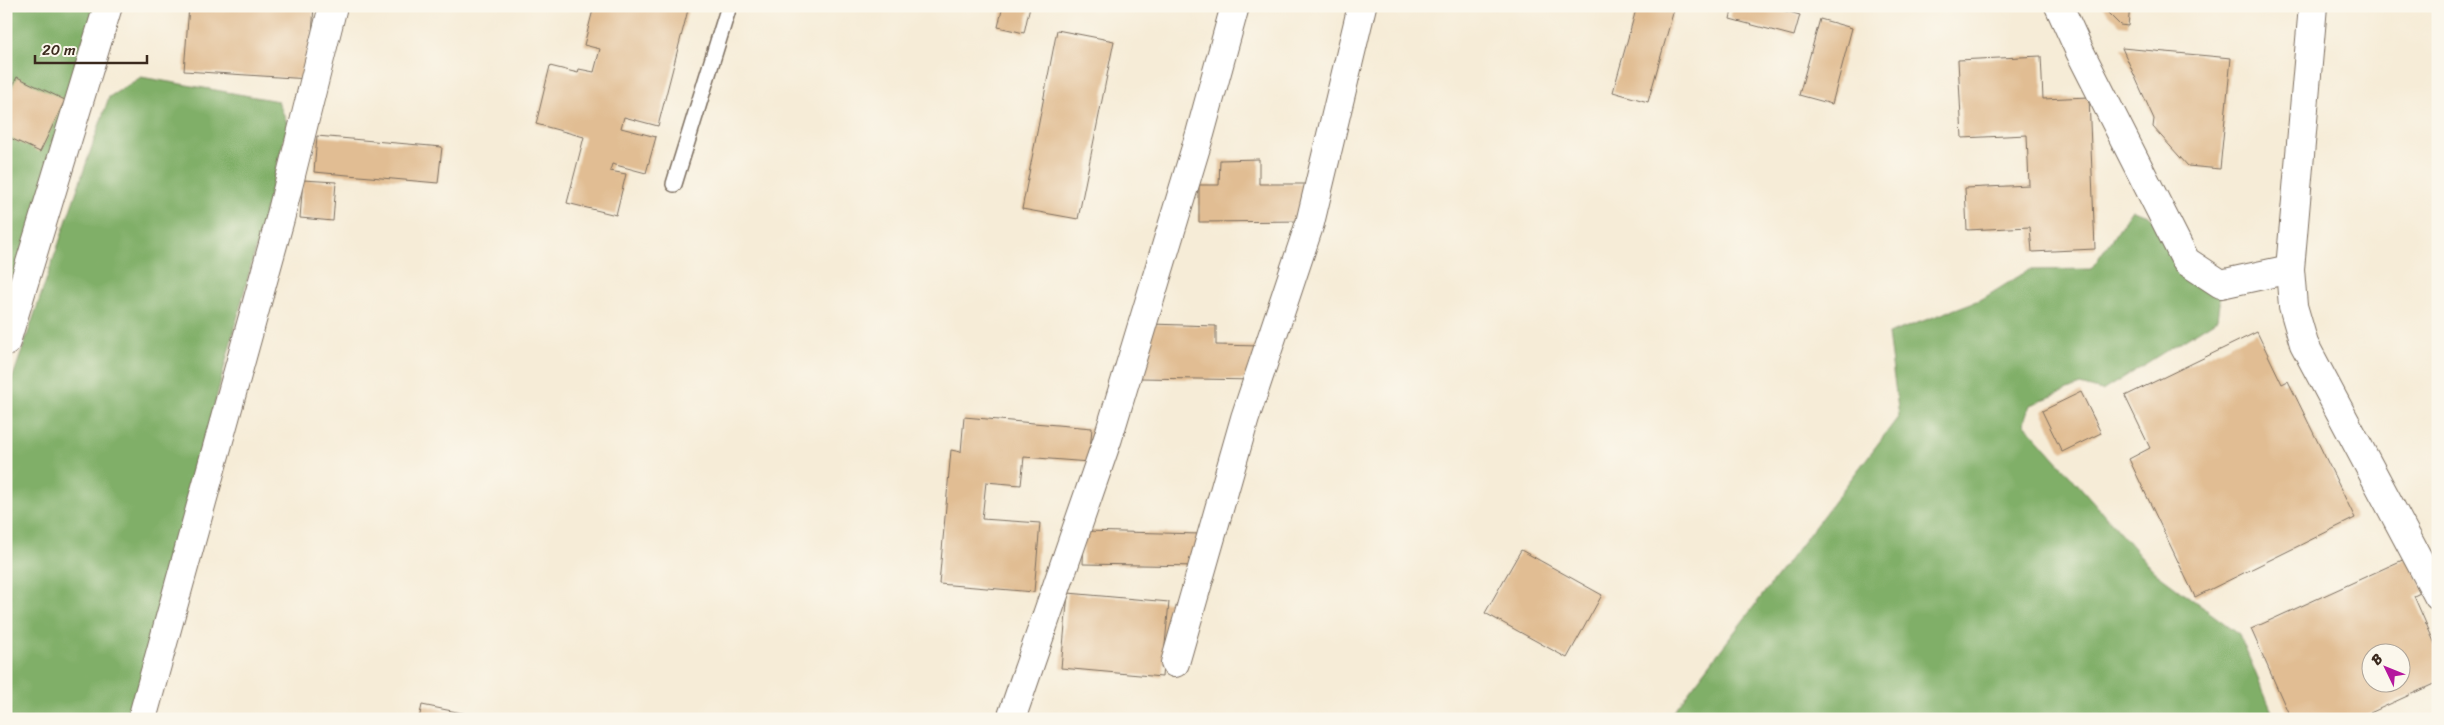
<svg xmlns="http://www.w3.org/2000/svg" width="2444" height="725" font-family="Sriracha,sans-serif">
<rect width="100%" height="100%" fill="#fbf7ec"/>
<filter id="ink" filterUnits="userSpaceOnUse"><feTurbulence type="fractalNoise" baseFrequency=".02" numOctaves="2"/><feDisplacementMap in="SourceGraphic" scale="10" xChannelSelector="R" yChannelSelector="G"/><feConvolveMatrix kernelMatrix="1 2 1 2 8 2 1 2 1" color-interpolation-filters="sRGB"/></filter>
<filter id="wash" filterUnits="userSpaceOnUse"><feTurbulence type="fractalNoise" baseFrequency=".0096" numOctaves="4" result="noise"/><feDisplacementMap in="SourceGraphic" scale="20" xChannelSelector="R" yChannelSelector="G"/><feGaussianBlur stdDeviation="1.12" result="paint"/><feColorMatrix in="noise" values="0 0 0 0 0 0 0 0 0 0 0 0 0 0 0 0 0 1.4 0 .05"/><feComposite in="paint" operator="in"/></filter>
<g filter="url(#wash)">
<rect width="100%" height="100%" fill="#f6ecd7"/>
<g fill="#80af68" stroke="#5e6c43">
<polygon points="6,6 97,6 6,312"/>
<polygon points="141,77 278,101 288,125 132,719 6,719 6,397 109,97"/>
<polygon points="2132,210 2148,215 2220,296 2217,319 2102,391 2080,385 2030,405 2024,423 2154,571 2239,634 2275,719 1668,719 1899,416 1888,334 1982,299 2029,270 2091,269"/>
</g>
<g id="blocks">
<g fill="#e1bd93" fill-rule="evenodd">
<polygon points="189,6 314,6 309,79 184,71"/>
<polygon points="594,6 689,6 658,126 624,117 621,128 656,137 646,173 612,164 610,171 626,174 616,215 567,203 584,137 536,124 550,66 578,73 579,69 594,72 600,49 584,45"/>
<polygon points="1003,6 1030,6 1024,33 998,27"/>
<polygon points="1637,6 1675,6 1648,102 1613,92"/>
<polygon points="1733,6 1768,6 1800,15 1794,36 1730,19"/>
<polygon points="2101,6 2130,6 2128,26 2120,25"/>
<polygon points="1820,19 1852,28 1832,104 1799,95"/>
<polygon points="1057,30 1114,41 1078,219 1022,209"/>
<polygon points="2122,48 2231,58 2220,169 2188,166 2153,127 2154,119"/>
<polygon points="2041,56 2043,99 2089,97 2095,249 2032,252 2030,227 1967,230 1965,188 2029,185 2027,135 1962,138 1958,60"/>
<polygon points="17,77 65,100 40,152 6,136 6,100"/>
<polygon points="317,136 442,147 438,183 314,172"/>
<polygon points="1259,159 1259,184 1305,184 1306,221 1199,222 1199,185 1219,185 1220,160"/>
<polygon points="303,180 336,182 333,221 300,218"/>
<polygon points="1150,324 1216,326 1216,345 1260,346 1256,380 1141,378 1142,344"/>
<polygon points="2257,332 2282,384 2288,381 2355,518 2195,597 2129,459 2150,448 2125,396"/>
<polygon points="2081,392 2101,433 2062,452 2042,411"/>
<polygon points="964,417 1092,428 1089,462 1024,457 1021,485 986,482 982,519 1040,523 1034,592 939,584 951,450 961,452"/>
<polygon points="1084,531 1200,534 1199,566 1083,564"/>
<polygon points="1521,550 1602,595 1567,658 1485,613"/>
<path d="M2409,557L2424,591L2414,596L2438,651V682L2357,719H2291L2251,629ZM2372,652H2402V682H2372Z"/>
<polygon points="1068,593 1169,602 1162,677 1061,668"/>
<polygon points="422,705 467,714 466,719 419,719"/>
</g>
</g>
</g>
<g filter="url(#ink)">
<use href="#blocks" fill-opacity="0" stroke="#7c6e5f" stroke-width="1"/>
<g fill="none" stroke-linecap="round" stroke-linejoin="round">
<g stroke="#7c6e5f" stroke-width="18">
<polyline id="lane" points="674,184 729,6"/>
</g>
<g stroke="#7c6e5f" stroke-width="30">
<g id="street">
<polyline points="2059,6 2080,52 2186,261 2221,284 2290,269"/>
<polyline points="2313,6 2290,269 2293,306 2304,344 2438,596"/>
<polyline points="6,342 108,6"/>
<polyline points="1175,663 1245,418 1310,223 1362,6"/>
<polyline points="142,719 280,219 333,6"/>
<polyline points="1011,719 1108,438 1200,134 1235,6"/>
</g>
</g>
<use href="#lane" stroke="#fff" stroke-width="15"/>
<use href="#street" stroke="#fff" stroke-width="28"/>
</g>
</g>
<rect width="2444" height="725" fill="none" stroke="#fbf7ec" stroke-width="25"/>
<g transform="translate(2386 668) rotate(313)"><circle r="24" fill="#fbf7ec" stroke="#aea59a"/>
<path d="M0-4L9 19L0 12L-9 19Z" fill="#b5179e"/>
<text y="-8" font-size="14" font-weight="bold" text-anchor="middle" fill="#3b2a1e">B</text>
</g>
<path d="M35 55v8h112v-8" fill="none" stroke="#3b2a1e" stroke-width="2.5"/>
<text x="42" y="55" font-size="15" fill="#3b2a1e" stroke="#fbf7ec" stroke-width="4" paint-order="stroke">20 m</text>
</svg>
